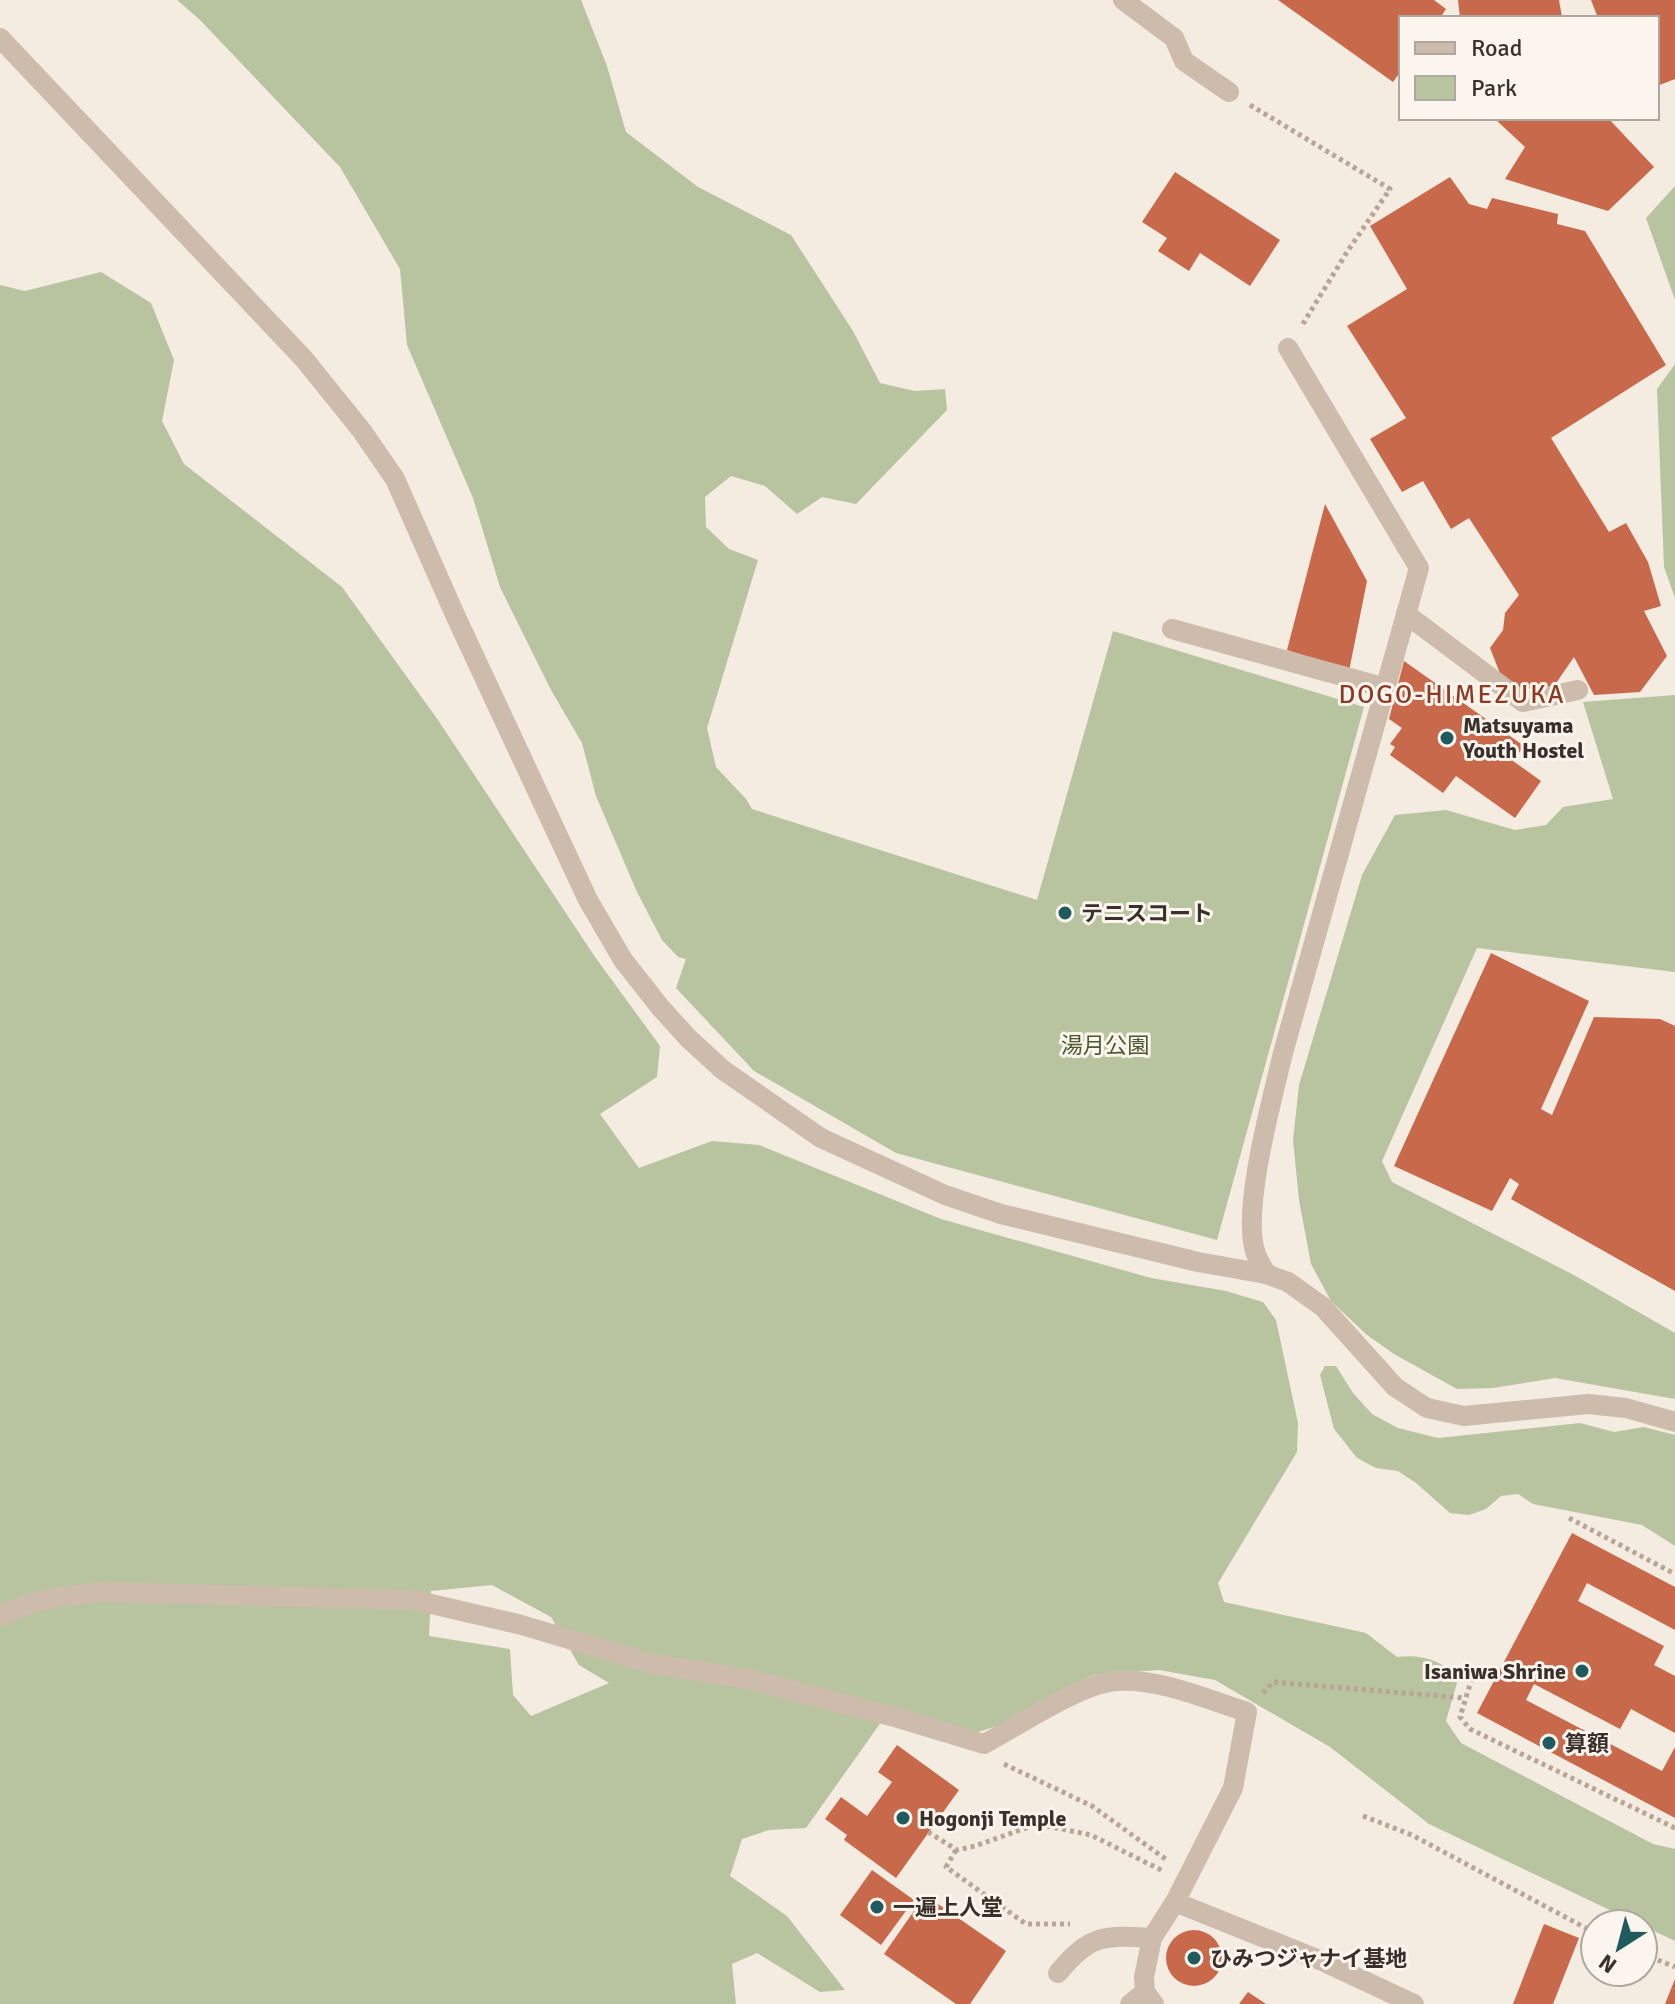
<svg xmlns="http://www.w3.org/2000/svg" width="1675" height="2004" font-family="Signika,'Noto Sans JP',sans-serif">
<rect width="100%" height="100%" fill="#f4ebe1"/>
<g fill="#b8c4a0" fill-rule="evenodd">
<polygon points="177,0 581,0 607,66 626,132 698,187 791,235 853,331 880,383 915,391 945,389 947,410 856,504 822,497 797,514 765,486 731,476 705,497 706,527 729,549 758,560 707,728 716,767 746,799 752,809 1037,900 1113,631 1364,707 1217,1240 896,1153 754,1071 676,988 686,959 678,957 662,940 637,892 596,796 582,743 551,690 500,587 473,498 407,345 400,269 340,167 199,19"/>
<polygon points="1675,186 1675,300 1646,218"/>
<path d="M101,272L151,303L174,360L162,421L184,464L342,587L438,720L595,957L660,1046L657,1077L600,1114L639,1168L712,1141L759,1145L941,1219L1151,1278L1226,1291L1263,1302L1276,1320L1298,1423L1297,1452L1218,1583L1224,1602L1366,1633L1397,1657C1421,1654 1439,1660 1459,1676L1446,1721L1461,1743L1653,1844L1675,1849V1941L1429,1824L1330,1747L1215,1680L1159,1670L1094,1675L1051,1695L1016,1720L975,1733L884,1718L806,1828L769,1830L742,1839L730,1876L787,1916L845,1990L820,1992L757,1953L732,1964L736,2004H0V285L25,291ZM492,1585L551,1617L579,1665L609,1683L531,1716L513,1695L510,1649L429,1636L431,1591Z"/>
<polygon points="1675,364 1675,598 1664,567 1657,389"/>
<polygon points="1675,695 1675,972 1477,948 1382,1161 1392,1182 1572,1274 1675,1333 1675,1399 1555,1378 1493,1388 1457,1389 1394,1354 1367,1335 1331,1301 1311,1264 1299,1200 1293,1140 1299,1085 1362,875 1395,815 1446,810 1515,830 1546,825 1563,807 1613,799 1583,702"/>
<polygon points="1325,1366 1336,1366 1353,1393 1372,1414 1398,1428 1438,1438 1580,1423 1614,1432 1644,1427 1675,1435 1675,1546 1642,1525 1533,1504 1518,1494 1501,1496 1486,1509 1469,1515 1450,1513 1416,1483 1398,1471 1376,1468 1357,1458 1334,1429 1320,1375"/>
</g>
<g fill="#c8694b">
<polygon points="1278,0 1434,0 1446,9 1440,18 1401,18 1401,71 1393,82"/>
<polygon points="1458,0 1559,0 1562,17 1460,18"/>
<polygon points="1591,0 1675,0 1675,79 1657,86 1657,18 1598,18"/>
<polygon points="1494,118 1608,118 1654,167 1608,211 1505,179 1525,147"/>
<polygon points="1175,172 1280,240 1250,286 1200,253 1189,271 1158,251 1167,238 1142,222"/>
<polygon points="1450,177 1469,204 1487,209 1492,198 1558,214 1557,224 1585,231 1666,365 1551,438 1609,532 1626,523 1648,562 1661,606 1644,611 1667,656 1640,692 1594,695 1574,657 1552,689 1512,688 1503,681 1490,648 1503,630 1505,613 1519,595 1469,518 1451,529 1423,481 1402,492 1370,439 1406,418 1347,326 1407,289 1370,226"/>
<polygon points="1325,504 1367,581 1349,671 1287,650"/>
<polygon points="1404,661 1524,746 1513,761 1541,781 1515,818 1456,776 1443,793 1390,755 1395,747 1390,744 1402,728 1389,719"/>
<polygon points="1491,953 1589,1001 1541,1109 1552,1115 1594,1017 1660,1019 1675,1026 1675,1291 1511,1199 1519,1184 1510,1178 1492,1211 1394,1166"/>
<polygon points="1572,1533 1675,1587 1675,1630 1587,1583 1578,1601 1664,1646 1654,1665 1675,1676 1675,1733 1631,1709 1620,1729 1534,1684 1526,1700 1662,1771 1675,1747 1675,1818 1477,1713"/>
<polygon points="897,1745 959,1790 896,1878 844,1840 847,1835 825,1819 841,1797 867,1816 892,1782 878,1772"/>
<polygon points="872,1870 914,1900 881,1945 840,1915"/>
<polygon points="925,1895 1006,1951 970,2004 956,2004 884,1954"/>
<polygon points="1544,1924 1579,1938 1553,2004 1513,2004"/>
<circle cx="1194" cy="1958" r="28"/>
<polygon points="1675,1979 1675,2004 1665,2004"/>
<polygon points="1248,1992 1266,2004 1239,2004"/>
</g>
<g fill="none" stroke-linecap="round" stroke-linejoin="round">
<g stroke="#b9a596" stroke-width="5" stroke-dasharray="4 4" stroke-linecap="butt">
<polyline points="1250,105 1390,189 1347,252 1301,327"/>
<polyline points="1569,1518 1675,1574"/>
<polyline points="1472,1678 1460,1717 1470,1729 1675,1828"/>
<polyline points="1263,1693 1273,1682 1464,1698"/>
<polyline points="1004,1764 1092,1806 1167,1860"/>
<polyline points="1363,1816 1412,1835 1595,1933"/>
<polyline points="928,1832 957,1850 975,1846 1037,1824 1091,1835 1163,1871"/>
<polyline points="956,1850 946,1867 1026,1924 1070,1924"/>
<polyline points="1643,1954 1675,1967"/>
</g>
<g stroke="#cdbbac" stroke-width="20">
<polyline points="1123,0 1174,38 1184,61 1229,92"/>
<polyline points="0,38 304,359 362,431 395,479 456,617 588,900 623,960 660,1007 688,1038 723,1070 821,1138 945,1195 1001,1214 1198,1262 1266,1274 1288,1282 1323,1307 1395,1387 1427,1408 1464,1416 1588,1404 1626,1408 1675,1422"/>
<polyline points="1406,614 1523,702 1578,690"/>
<polyline points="1172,629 1386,688"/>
<path d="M1266,1274C1263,1267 1257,1259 1255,1251C1242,1208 1272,1100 1283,1053L1419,568L1288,348"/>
<path d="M0,1616C33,1599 68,1595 105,1592L414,1600L518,1624L653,1664L748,1679L891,1716L984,1744C1018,1726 1079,1684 1116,1681C1160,1678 1206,1699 1247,1712L1233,1788L1175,1902L1152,1938L1144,1977L1145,1992"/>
<polyline points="1175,1902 1322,1961 1414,2004"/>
<path d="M1058,1973C1090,1934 1105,1935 1152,1938"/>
<polyline points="1130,2004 1145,1992 1154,2004"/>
</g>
</g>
<g fill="#1f5a5e" stroke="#fbf5ee" stroke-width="3">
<circle cx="1447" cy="738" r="8"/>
<circle cx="1065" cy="913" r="8"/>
<circle cx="1582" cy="1671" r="8"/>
<circle cx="1549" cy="1743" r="8"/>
<circle cx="903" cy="1818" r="8"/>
<circle cx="877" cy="1907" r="8"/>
<circle cx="1194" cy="1958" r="8"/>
</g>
<g text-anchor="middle" stroke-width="6" stroke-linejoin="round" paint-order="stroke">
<g font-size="22" font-weight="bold" fill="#3b302b" stroke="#fbf5ee" text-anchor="start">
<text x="1463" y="733">Matsuyama<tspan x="1463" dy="25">Youth Hostel</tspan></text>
<text x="1081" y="921">テニスコート</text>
<text x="1566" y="1679" text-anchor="end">Isaniwa Shrine</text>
<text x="1565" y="1751">算額</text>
<text x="919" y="1826">Hogonji Temple</text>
<text x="893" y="1915">一遍上人堂</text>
<text x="1210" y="1966">ひみつジャナイ基地</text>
</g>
<g font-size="22" fill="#4a5a2e" stroke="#fbf5ee">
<text x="1105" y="1053">湯月公園</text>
</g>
<g font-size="26" letter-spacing="2" fill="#8c3b22" stroke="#fbf5ee">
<text x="1452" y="703">DOGO-HIMEZUKA</text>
</g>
</g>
<rect x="1399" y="16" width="260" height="104" fill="#fbf5ee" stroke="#aea6a0" stroke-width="2"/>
<rect x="1415" y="42" width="40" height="12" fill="#cdbbac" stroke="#aea6a0" stroke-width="2"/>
<text x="1471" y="56" font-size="24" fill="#3b302b">Road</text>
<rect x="1415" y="76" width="40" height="24" fill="#b8c4a0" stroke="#aea6a0" stroke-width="2"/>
<text x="1471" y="96" font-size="24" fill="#3b302b">Park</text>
<g transform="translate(1619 1948) rotate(216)"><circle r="38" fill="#fbf5ee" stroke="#aea6a0" stroke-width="2"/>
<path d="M0-6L14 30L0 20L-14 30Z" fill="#1f5a5e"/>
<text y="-12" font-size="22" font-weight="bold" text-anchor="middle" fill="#3b302b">N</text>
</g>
</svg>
